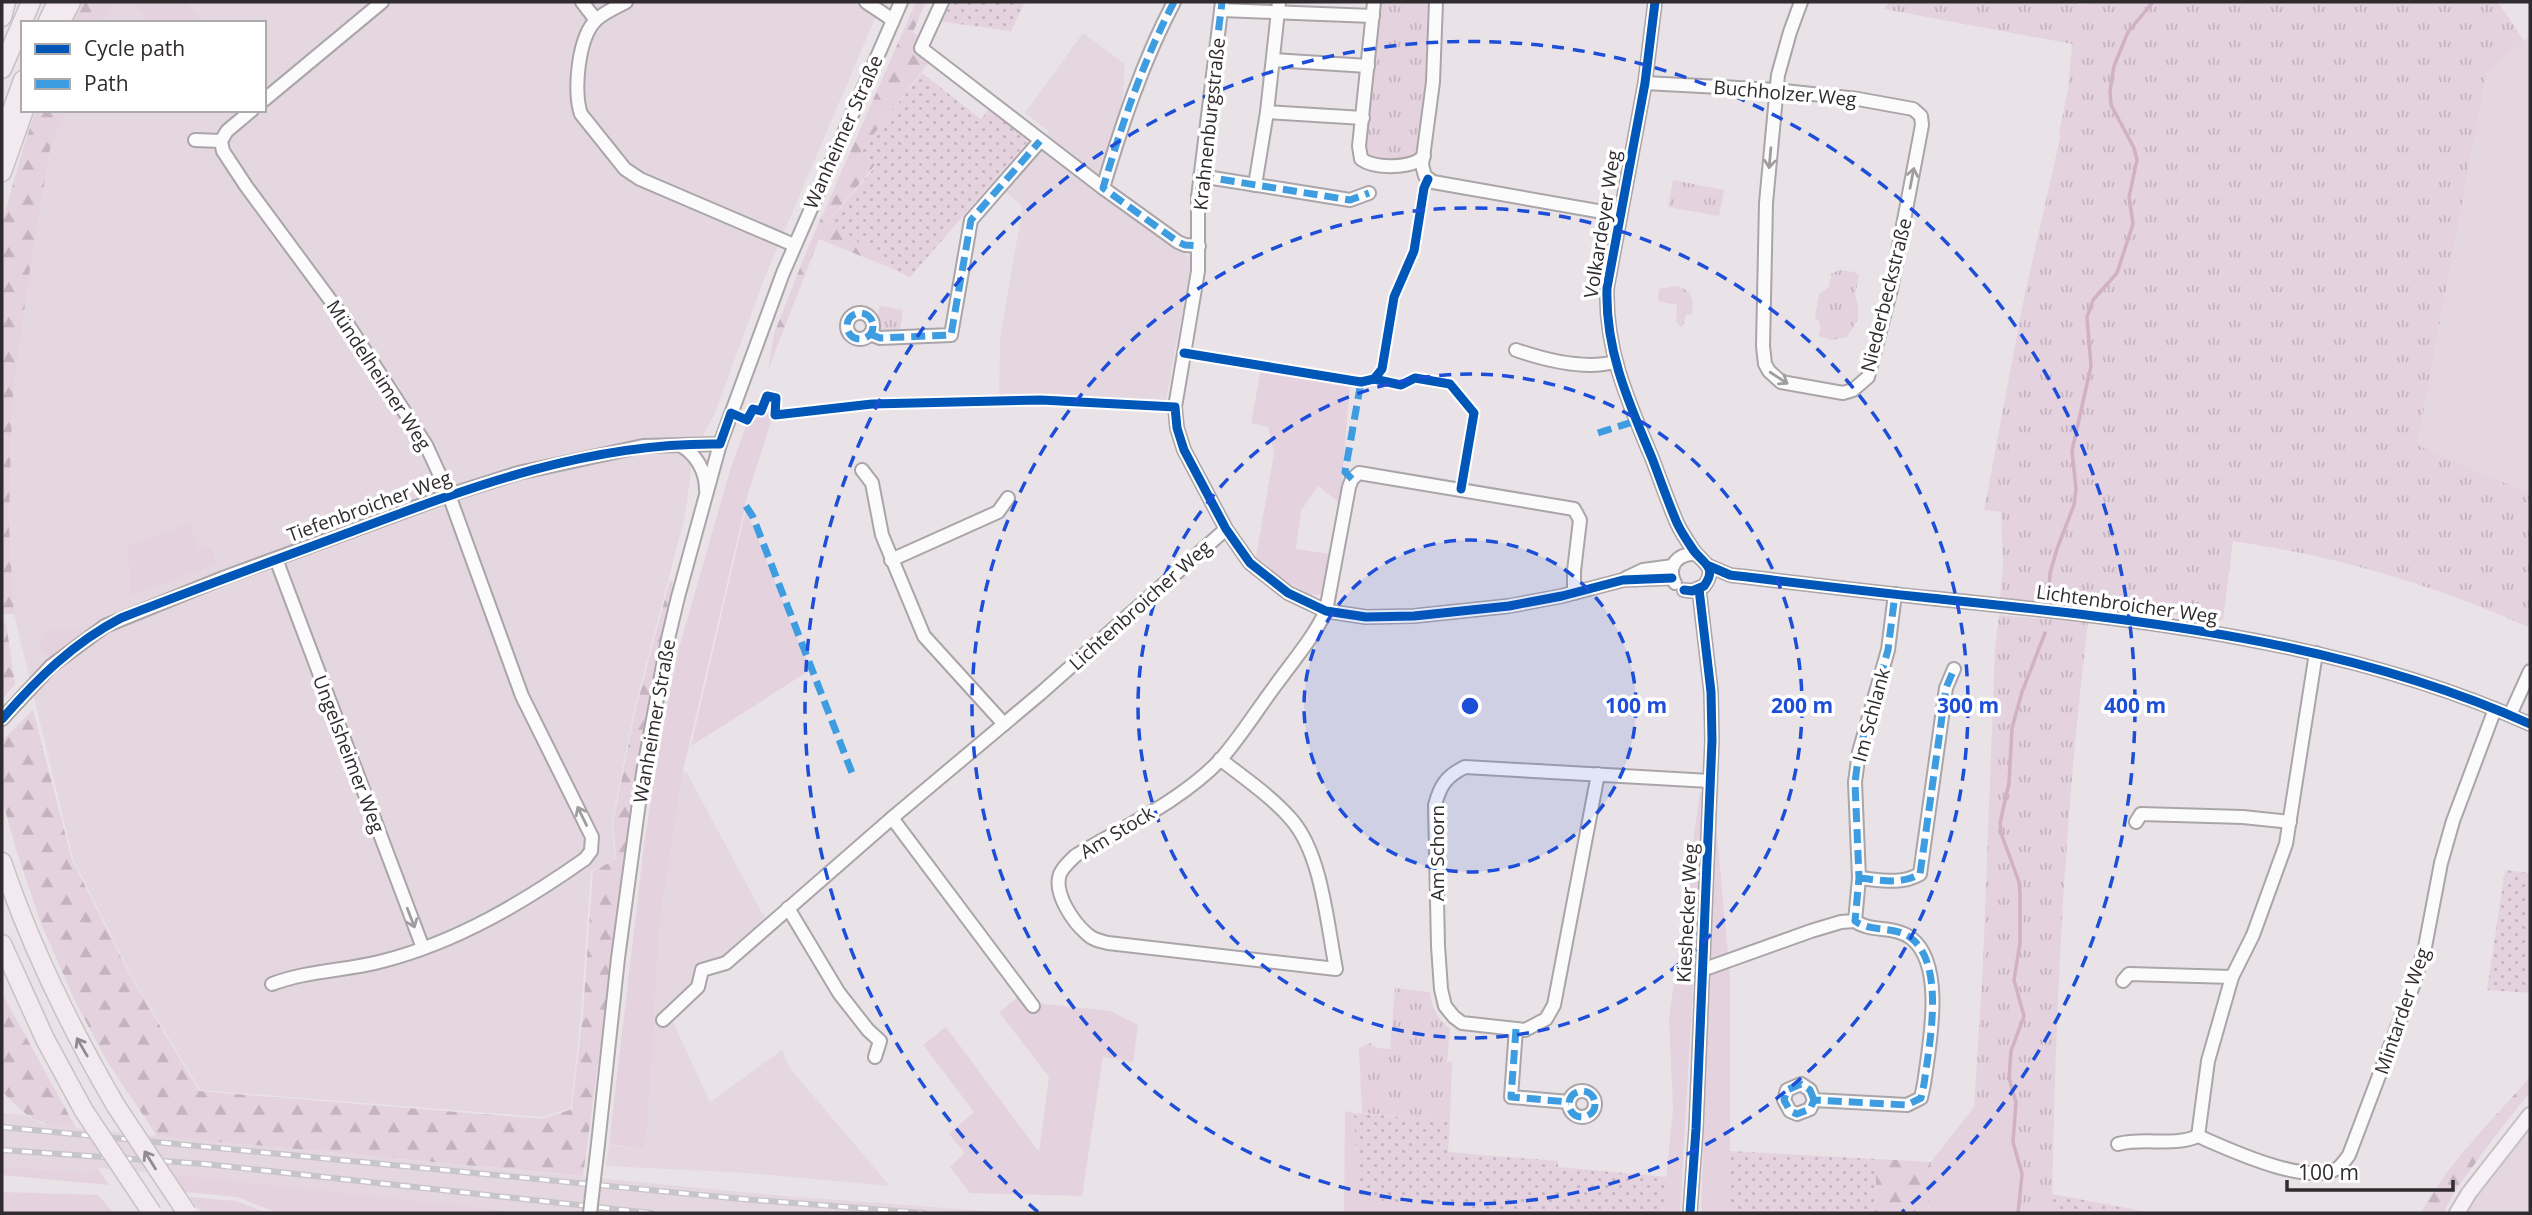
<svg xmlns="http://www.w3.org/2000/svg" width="2532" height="1215" font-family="'Open Sans',sans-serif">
<defs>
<pattern id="forest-firs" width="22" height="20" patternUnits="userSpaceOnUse" patternTransform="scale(1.75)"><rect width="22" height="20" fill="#e5d2df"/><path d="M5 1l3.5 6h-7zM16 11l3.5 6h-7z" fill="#c5b4c0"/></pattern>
<pattern id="park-tufts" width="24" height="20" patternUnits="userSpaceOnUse" patternTransform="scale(1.75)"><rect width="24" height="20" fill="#e5d2df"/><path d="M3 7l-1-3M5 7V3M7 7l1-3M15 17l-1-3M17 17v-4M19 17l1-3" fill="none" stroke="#c5b4c0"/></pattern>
<pattern id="garden-dots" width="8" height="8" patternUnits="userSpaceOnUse" patternTransform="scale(1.75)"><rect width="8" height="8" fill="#e5d2df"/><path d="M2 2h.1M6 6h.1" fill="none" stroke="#c5b4c0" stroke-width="1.8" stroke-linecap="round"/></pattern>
</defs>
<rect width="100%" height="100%" fill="#e9e3e7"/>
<g fill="#e4d7e0">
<polygon points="113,2 882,2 766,274 715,413 693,455 685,516 634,711 612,823 615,859 591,871 581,1013 571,1108 542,1117 200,1090 133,979 73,859 14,614 9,525 12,406 28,282 50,149 66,110 264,110 264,23 103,23"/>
<polygon points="1083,33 1125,64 1122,111 1099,177 1045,137 1049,131 1025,113"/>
<polygon points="2530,35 2530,494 2417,445 2487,72"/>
<polygon points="1040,150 1044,150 1190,258 1191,264 1166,400 1159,404 1040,397 999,400 1000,338 1022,211 1021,205 1005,191"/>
<polygon points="683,771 687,773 767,922 671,1010 672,1020 710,1102 782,1050 789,1067 890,1186 747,1173 606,1166 609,1145 642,1149 659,928"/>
<polygon points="2,1113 25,1115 41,1123 76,1128 784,1196 1014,1213 513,1213 172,1174 97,1168 86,1173 2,1166"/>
<polygon points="2530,1121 2530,1213 2465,1213 2473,1197"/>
</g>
<g fill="#e5d2df">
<polygon points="134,2 186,2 203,23 149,23"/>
<polygon points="1261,368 1350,385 1340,503 1318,486 1301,511 1296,549 1332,554 1322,594 1310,596 1282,579 1256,557 1274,453 1268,427 1251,423"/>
<polygon points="772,400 773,415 748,494 683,771 659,928 647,1131 643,1149 609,1144 644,845 662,731 679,648 731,467 748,421 753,415 763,415 768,401"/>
<polygon points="746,509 810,670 691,746"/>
<polygon points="190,523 198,549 211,547 217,564 131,596 128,546"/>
<polygon points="53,629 88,629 89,630 52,658 42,654 39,646 44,633"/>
<polygon points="1704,791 1680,1213 1663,1213 1673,1108 1669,1019 1700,792"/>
<polygon points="1715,833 1717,833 1730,978 1730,1213 1701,1213"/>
<polygon points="1021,995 1035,1003 1110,1011 1138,1025 1133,1062 1103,1057 1082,1196 970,1193 950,1167 965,1153 949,1134 974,1112 923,1045 946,1027 1039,1152 1049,1077 999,1012"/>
<polygon points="2015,1102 2011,1132 2020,1174 2016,1213 1928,1213 1931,1162 1974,1107"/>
<polygon points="1345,1111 1354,1113 1357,1185 1361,1199 1535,1213 1344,1213"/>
<polygon points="2,1166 86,1173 97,1168 109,1185 2,1175"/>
<polygon points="172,1174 489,1209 513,1213 278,1213 237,1197 185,1192"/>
<polygon points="2,1192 98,1195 114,1213 2,1213"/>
<polygon points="189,1197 236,1201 268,1213 202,1213"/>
</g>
<g fill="url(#forest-firs)">
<polygon points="83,2 113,2 103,23 72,23"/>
<polygon points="916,2 926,2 913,32 918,36 913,47 930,61 861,151 875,165 830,219 893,269 819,239 768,370 774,334 807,250"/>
<polygon points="36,110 66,110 50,149 28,282 12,406 9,525 14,614 2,614 2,223 24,145"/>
<polygon points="670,580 673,583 645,717 637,772 583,1176 157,1136 108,1063 76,1003 42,926 17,853 2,799 2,741 33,710 72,860 132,979 199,1091 543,1119 572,1109 583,1013 593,871 616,859 613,823 635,712"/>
<polygon points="2,623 6,623 15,684 2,700"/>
<path d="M2,993L76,1128C34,1122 31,1122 2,1091Z"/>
<path d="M2530,1077V1092L2492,1140L2455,1191L2443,1213H2421C2449,1161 2492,1121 2530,1077Z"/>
<polygon points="1877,1159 1931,1162 1928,1213 1874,1213"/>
</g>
<g fill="url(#park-tufts)">
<polygon points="1374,2 1436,2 1418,162 1371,165 1359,146"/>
<path d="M1889,2H2076L2077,5L2106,2H2498L2524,41L2487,72L2417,445L2530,494V628C2436,585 2335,556 2233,541L2223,620L2089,605L2000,599L2003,565L2001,512L1984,510L2024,298L2060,138L2059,133L2068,89L2072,44L1884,9Z"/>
<polygon points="1673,180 1724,190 1719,216 1668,207"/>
<polygon points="1839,270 1854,272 1859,275 1855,295 1858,305 1858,319 1847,337 1832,340 1819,336 1821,324 1815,317 1819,294 1829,287 1831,274"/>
<path d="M1675,286C1692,289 1694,299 1692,315L1686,314L1683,326L1681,327L1676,322L1677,305L1658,301L1659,289Z"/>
<path d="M880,306L903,310L900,332C878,332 873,328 880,306Z"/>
<path d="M1999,615L2088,623C2064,819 2055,1016 2052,1213H2016L2020,1174L2011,1131L2015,1102L1974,1107L1983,965L1995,649Z"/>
<path d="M1395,988L1430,992C1431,1008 1438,1019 1450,1029L1447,1062H1452L1450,1121L1362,1113L1359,1048L1370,1043L1377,1048L1390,1049Z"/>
</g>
<g fill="url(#garden-dots)">
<polygon points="946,2 1025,2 1011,31 937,21"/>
<polygon points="922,73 981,119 990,108 1030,139 910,277 893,269 830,220 876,166 861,151"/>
<polygon points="2505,870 2530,873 2530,993 2487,990"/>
<polygon points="1354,1113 1450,1121 1448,1152 1558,1161 1558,1167 1668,1177 1663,1213 1535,1213 1361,1199 1357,1185"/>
<polygon points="1729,1151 1877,1159 1874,1213 1730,1213"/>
<polygon points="2052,1194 2153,1213 2052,1213"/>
</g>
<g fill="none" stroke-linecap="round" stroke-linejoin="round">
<g stroke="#d1b1c6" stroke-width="3.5">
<polyline points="2049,588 2050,573 2057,549 2074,505 2076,489 2072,451 2091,366 2087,317 2093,300 2117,273 2133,224 2129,197 2137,160 2134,148 2111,105 2110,91 2114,66 2128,32 2153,2"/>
<polyline points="2018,1213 2022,1174 2013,1142 2016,1102 2009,1078 2011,1051 2024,1016 2014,980 2020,943 2020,894 2019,882 2001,833 2000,823 2009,783 2012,728 2022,692 2045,633"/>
</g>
<g stroke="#aaa5a8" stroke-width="16">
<g id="minor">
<polyline points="582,2 596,20"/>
<path d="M626,2C617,7 605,12 597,19C578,36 573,92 581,114L625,169L640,179L794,245"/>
<polyline points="866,2 893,20"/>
<polyline points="942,2 921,48 1103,188"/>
<path d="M1174,2C1143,61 1122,124 1103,188L1178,242L1185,245L1199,246"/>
<polyline points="1222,2 1198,197 1198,271 1175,407 1177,428 1184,450 1226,529 1250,563 1288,593 1326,611 1366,617 1414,616 1509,606 1562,596 1623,580 1672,578"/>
<path d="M1374,2L1359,146L1361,159C1375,169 1412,169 1424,156"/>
<polyline points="1436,2 1433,82 1422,165 1425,176 1433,182 1620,215"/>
<path d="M1655,2L1645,83L1607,288C1605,350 1628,401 1652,458C1660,479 1668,502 1677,523C1681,532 1688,542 1694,551C1703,563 1718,567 1704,586L1692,591L1684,590"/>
<polyline points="1221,10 1373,16"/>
<polyline points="1273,60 1368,66"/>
<polyline points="1645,83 1776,90 1858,99 1913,109 1921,116 1922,125 1891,289 1868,377 1853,390 1843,393 1781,382 1769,371 1765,364 1763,346 1766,203 1778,75 1790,32 1801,2"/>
<polyline points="264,100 382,2"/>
<path d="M252,110L227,131L221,141L223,151L246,186L345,320L426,445L449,495L522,696L592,837L591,851L585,859C524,902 457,942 383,961C346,971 309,970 272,984"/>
<polyline points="1267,112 1363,118"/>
<polyline points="195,140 221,141"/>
<polyline points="1200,176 1350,200 1369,193"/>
<polyline points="1255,185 1267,112 1279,2"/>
<circle cx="860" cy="326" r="13"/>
<polyline points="870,334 880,338 951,335 971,220 1040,141"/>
<path d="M1516,350C1545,360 1584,370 1615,362"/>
<path d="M680,445C696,454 706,471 706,490"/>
<polyline points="862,470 872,483 882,535 924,636 1004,724"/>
<polyline points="276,559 423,948"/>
<polyline points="891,560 998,512 1008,498"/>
<path d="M1709,566L1730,575C1797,583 1863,591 1930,598C2133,619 2342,639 2530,724"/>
<polyline points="1626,578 1643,570 1673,566"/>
<path d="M1675,583C1666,566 1678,553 1696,554"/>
<polyline points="2510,715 2530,671"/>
<polyline points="2,719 51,666 105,626 223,578 449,495 518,473 643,446 720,444"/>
<path d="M1220,759C1244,778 1271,796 1291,819C1322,854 1327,924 1336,969L1108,943C1100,941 1093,940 1087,934C1073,922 1053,893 1060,874C1063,867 1069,862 1075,856C1122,828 1183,800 1221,759C1241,736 1257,710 1275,686C1293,661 1313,638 1326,611L1349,487L1352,479L1359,473L1574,509L1580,520L1574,571V593"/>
<path d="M1598,774L1554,1005L1546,1019L1525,1030L1462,1023L1454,1017L1445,1006L1441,989L1438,946L1435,805C1440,786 1446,776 1465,767L1710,781"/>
<polyline points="892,818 1033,1006"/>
<polyline points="2136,822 2141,814 2243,817 2290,822"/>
<path d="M1859,878C1881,880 1901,885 1920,874L1946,688L1954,669"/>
<polyline points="788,908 839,993 868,1030 880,1041 875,1057"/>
<polyline points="1855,921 1859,878 1855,782 1859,752 1888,650 1895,594"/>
<polyline points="1702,970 1811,931 1841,922 1855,921"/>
<polyline points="2123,981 2129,974 2232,977"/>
<polyline points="663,1020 698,987 702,970 726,963 892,818 1041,693 1226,529"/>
<polyline points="1516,1029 1511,1097 1569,1102"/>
<circle cx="1582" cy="1104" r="13"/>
<path d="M1814,1100L1810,1090L1801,1084L1787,1090L1784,1100L1790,1111L1797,1114L1810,1109L1814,1100L1907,1105L1921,1098L1924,1084C1929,1046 1946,965 1911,938C1894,925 1871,933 1855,921"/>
<polyline points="2198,1136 2208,1061 2232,977 2253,935 2286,844 2316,653"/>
<polyline points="598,1144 618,958 643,773 668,639 678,597 720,444 783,273 901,2"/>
<path d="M2118,1144C2145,1137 2173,1147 2198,1136C2228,1149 2308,1187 2338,1168C2342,1165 2346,1159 2349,1155L2413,986L2425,947L2441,863L2453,821L2495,709"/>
<polyline points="1690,1213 1696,1129 1712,740 1711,692 1699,589"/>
</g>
</g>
<g stroke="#c6c2c4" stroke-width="18">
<polyline id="major" points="2457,1213 2469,1193 2530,1115"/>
</g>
<g stroke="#c6c2c4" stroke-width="21">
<g id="highway">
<polyline points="2,17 6,2"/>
<polyline points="47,23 57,2"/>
<polyline points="60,23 71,2"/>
<polyline points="2,69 31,2"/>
<polyline points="2,138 23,80"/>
<polyline points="2,172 24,110"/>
<path d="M2,862C31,948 70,1027 116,1106"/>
<polyline points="2,944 45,1039 84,1111"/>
</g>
</g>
<use href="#minor" stroke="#fcfbfb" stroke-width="12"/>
<use href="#major" stroke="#f7f1f5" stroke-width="14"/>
<use href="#highway" stroke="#f3eaf0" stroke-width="18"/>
<g stroke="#c7c5c7" stroke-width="6">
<g id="rail">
<polyline points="2,1127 742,1199 924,1213"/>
<polyline points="2,1150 205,1164 651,1213"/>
</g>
</g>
<use href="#rail" stroke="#fff" stroke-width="3.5" stroke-dasharray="10" stroke-linecap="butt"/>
<g stroke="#aaa5a8" stroke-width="16" stroke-linecap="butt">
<polyline id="minor-bridge" points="590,1213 598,1144"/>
</g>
<g stroke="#c6c2c4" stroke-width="21" stroke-linecap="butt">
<g id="highway-bridge">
<polyline points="116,1106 187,1213"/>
<polyline points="84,1111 152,1213"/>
</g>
</g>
<use href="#minor-bridge" stroke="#fcfbfb" stroke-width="12"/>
<use href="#highway-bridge" stroke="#f3eaf0" stroke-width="18"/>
<g stroke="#3e9ce1" stroke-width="7" stroke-dasharray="14 7" stroke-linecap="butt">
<path d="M1174,2C1143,61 1122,124 1103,188L1178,242L1185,245L1199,246"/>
<polyline points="1200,176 1350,200 1369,193"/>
<polyline points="1198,197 1222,2"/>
<circle cx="860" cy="326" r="13"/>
<polyline points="870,334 880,338 951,335 971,220 1040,141"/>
<polyline points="1598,433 1636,421"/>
<polyline points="1352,479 1345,472 1361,382"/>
<polyline points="746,506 753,517 852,773"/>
<path d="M1859,878C1881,880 1901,885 1920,874L1946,688L1954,669"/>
<polyline points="1516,1029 1511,1097 1569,1102"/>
<circle cx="1582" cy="1104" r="13"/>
<path d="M1814,1100L1810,1090L1801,1084L1787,1090L1784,1100L1790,1111L1797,1114L1810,1109L1814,1100L1907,1105L1921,1098L1924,1084C1929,1046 1946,965 1911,938C1894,925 1871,933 1855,921L1859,878L1855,782L1859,752L1888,650L1895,594"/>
</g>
<g stroke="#fff" stroke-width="13">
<g id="cycleway">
<path d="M1655,2L1645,83L1607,288C1605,350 1628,401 1652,458C1660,479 1668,502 1677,523C1681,532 1688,542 1694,551C1703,563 1718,567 1704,586L1692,591L1684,590"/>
<polyline points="1184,353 1361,382 1374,379 1401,385 1415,378 1450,384 1474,413 1461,489"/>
<polyline points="1374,379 1382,369 1394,297 1414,251 1424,188 1428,179"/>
<path d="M1709,566L1730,575C1797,583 1863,591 1930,598C2133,619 2342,639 2530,724"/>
<path d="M2,719C37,679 73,643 121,618C195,589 270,562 345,534C468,488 587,442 720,444L731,413L747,420L753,409L761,411L767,396L776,398L775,415L872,404L1041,400L1175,407L1177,428L1184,450L1226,529L1250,563L1288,593L1326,611L1366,617L1414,616L1509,606L1562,596L1623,580L1672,578"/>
<polyline points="1690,1213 1696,1129 1712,740 1711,692 1699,589"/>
</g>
</g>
<use href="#cycleway" stroke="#0057b8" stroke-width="9"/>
</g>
<defs><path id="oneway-shaft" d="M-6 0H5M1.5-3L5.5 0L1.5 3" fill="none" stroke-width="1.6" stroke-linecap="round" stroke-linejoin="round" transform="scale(1.75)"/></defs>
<g stroke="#a09d9f">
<use href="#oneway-shaft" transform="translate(1770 158) rotate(95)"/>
<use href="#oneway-shaft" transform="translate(1912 178) rotate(-79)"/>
<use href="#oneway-shaft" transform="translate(1779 378) rotate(33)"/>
<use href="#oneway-shaft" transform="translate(582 816) rotate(-116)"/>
<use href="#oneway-shaft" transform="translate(411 918) rotate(69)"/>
</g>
<g stroke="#928a8f">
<use href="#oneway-shaft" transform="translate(82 1047) rotate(-120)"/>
<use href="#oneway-shaft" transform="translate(150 1160) rotate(-122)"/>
</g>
<circle cx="1470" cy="706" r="166" fill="#1d4ed8" fill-opacity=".12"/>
<g fill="none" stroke="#1d4ed8" stroke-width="3.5" stroke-dasharray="12 9">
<circle cx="1470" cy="706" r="166"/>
<circle cx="1470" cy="706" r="332"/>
<circle cx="1470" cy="706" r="498"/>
<path d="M1038 1212A665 665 0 1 1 1902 1212"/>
</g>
<g text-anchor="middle" stroke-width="7" stroke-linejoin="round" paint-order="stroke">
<g font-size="19" fill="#302b2e" stroke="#fff">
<text transform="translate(1785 93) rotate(5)" y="7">Buchholzer Weg</text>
<text transform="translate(1209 124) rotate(-84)" y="7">Krahnenburgstraße</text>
<text transform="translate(843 132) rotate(-66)" y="7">Wanheimer Straße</text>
<text transform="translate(1602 224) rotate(-81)" y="7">Volkardeyer Weg</text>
<text transform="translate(1886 295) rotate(-76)" y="7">Niederbeckstraße</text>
<text transform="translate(379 375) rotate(57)" y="7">Mündelheimer Weg</text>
<text transform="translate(369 506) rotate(-20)" y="7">Tiefenbroicher Weg</text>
<text transform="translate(2127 604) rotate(8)" y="7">Lichtenbroicher Weg</text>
<text transform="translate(1140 605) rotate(-42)" y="7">Lichtenbroicher Weg</text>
<text transform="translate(1871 715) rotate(-75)" y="7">Im Schlank</text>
<text transform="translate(654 721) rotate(-80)" y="7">Wanheimer Straße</text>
<text transform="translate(349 754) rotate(69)" y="7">Ungelsheimer Weg</text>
<text transform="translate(1117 832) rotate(-31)" y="7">Am Stock</text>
<text transform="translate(1437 853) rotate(-90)" y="7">Am Schorn</text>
<text transform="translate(1687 913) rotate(-87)" y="7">Kieshecker Weg</text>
<text transform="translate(2402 1011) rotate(-71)" y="7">Mintarder Weg</text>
</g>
</g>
<circle cx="1470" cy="706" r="10" fill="#1d4ed8" stroke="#fff" stroke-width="3.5"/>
<g font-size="21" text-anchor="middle" font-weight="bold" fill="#1d4ed8" stroke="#fff" stroke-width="7" stroke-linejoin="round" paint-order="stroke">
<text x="1636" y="713">100 m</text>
<text x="1802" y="713">200 m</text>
<text x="1968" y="713">300 m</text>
<text x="2135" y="713">400 m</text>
</g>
<rect width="2532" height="1215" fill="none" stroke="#302b2e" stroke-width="7"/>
<rect x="21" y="21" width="245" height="91" fill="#ffffff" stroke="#acaaab" stroke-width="2"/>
<rect x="35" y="44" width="35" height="10" fill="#0057b8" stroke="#acaaab" stroke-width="2"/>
<text x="84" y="56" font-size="21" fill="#302b2e">Cycle path</text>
<rect x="35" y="79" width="35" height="10" fill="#3e9ce1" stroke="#acaaab" stroke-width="2"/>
<text x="84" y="91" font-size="21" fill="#302b2e">Path</text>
<path d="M2287 1180v10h166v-10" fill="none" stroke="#302b2e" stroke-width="3.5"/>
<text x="2298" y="1180" font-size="21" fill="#302b2e" stroke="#ffffff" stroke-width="5" paint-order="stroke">100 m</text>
</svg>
